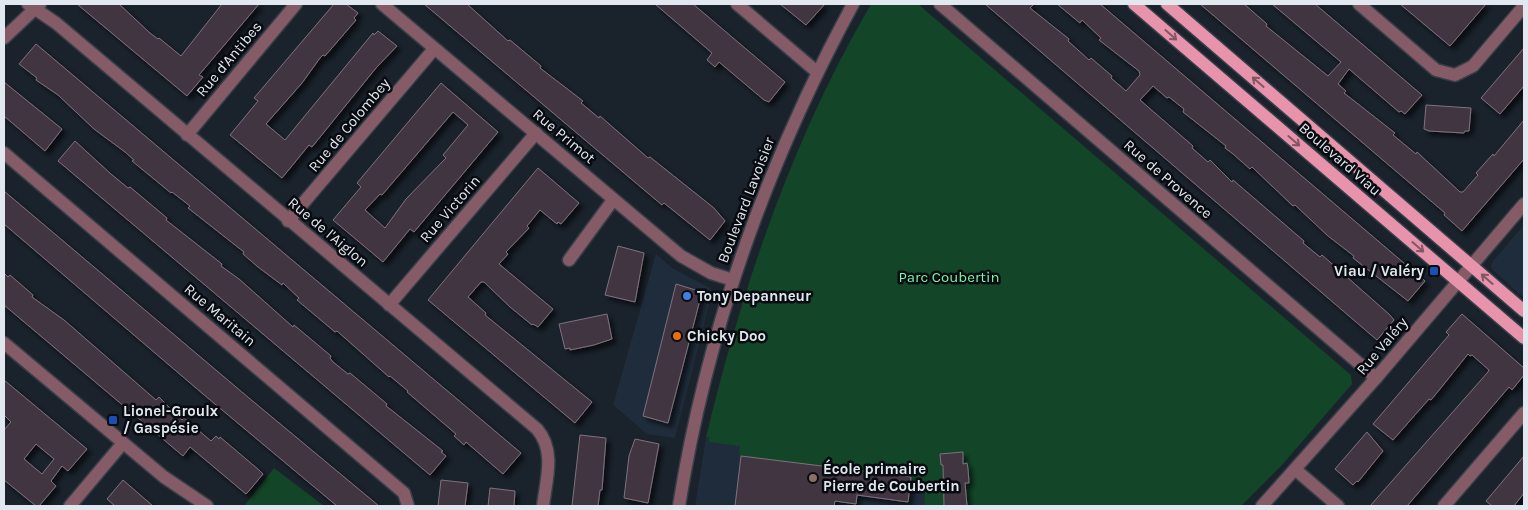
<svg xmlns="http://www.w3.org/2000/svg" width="1528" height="510" font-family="Karla,sans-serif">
<defs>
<filter id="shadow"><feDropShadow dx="4" dy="4" stdDeviation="2.5" flood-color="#0009"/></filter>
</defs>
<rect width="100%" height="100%" fill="#1a222c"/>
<g fill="#1f2c3b">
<polygon points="1524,225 1524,298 1494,271 1491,267 1493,261"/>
<polygon points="656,254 672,268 710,288 712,293 675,438 647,434 613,405"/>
<polygon points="706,437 929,464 924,506 695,506"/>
</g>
<g fill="#134628">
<path d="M871,4H918L1351,375L1352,384L1282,465L1241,506H924L925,493L909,491L911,477L739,456L740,446L709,442V437H706C743,285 792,139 871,4Z"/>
<polygon points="274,468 324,506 244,506"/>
</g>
<g fill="#41353f" stroke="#7f727d" fill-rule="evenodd" filter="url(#shadow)">
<polygon points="77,4 119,4 150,33 158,39 159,38 181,56 222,4 259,4 199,75 203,77 187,96"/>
<polygon points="334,4 346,4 358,13 354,18 356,20 325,56 323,55 320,58 302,83 266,124 285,140 373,33 374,35 378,31 397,46 376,68 312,147 309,145 282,178 230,135 258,101 254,98"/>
<polygon points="424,4 467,4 508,41 510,40 541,66 540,68 583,101 581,103 599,118 600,116 648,158 650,157 714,208 725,221 710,240 664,203 662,205"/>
<polygon points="655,4 693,4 785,82 769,102 764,100 719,62 715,67 707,60 712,53"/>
<polygon points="780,4 825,4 806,25"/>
<polygon points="985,4 1034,4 1030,8 1069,39 1068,41 1089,60 1091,58 1112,76 1111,78 1126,91 1140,75 1139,71 1099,40 1101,38 1082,20 1080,23 1057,4 1100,4 1425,281 1408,301 1353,258 1354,256 1328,236 1295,205 1293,206 1252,167 1250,169 1233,154 1225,148 1226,146 1183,112 1184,109 1169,97 1167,98 1153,86 1140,100 1193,146 1192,148 1208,162 1210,160 1232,182 1233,180 1304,241 1303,243 1320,257 1322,255 1390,315 1394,320 1377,340"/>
<polygon points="1200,4 1244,4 1267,24 1266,26 1328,76 1341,62 1272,4 1315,4 1422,95 1405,114 1401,111 1399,112 1349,69 1338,84 1346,91 1344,93 1395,133 1393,135 1416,154 1417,152 1460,192 1463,192 1478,175 1476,173 1493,154 1494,156 1524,120 1524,159 1462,231 1444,215 1445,213"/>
<polygon points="1400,4 1486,4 1450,46"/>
<polygon points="36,44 521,453 503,474 466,442 464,445 454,436 456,434 407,392 408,391 390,376 389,377 337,331 335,332 297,300 299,298 283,283 282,285 258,267 243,254 244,252 188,208 190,206 172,192 171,193 132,161 134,160 125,152 94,129 58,95 36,80 37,78 19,64"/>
<polygon points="1524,48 1524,86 1500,114 1481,98"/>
<polygon points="4,82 62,129 45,151 4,116"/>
<path d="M441,83L498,132L414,232L410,229L383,262L333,220L361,187L357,183ZM453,112L468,125L443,155L446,158L406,199L385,228L365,210L380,194L382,195Z"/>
<polygon points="1426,105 1471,108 1469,131 1465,131 1464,133 1429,131 1424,129"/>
<polygon points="75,141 111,174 128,188 130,187 167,218 166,220 222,264 221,266 239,279 293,327 294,325 331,356 330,358 333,362 348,374 350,373 387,404 386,406 390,409 443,451 441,452 446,456 430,475 58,161"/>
<polygon points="538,168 579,203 561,224 558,222 557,224 540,210 527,226 529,228 506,252 508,254 499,264 553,309 538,327 533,324 532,325 510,307 484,282 481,282 468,297 486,313 485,315 592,402 575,423 428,300"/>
<polygon points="4,191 249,398 379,506 337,506 203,394 4,224"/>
<polygon points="618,246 644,253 635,302 605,295"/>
<polygon points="4,273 8,277 10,275 33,295 32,297 64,320 156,400 159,397 182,420 184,418 211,441 216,436 219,439 220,437 259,470 263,474 248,492 246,494 190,447 183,456 4,305"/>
<polygon points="676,284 702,292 668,423 643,416"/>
<polygon points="607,314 612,339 594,345 570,350 570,348 565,349 559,324"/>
<polygon points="1462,314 1524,368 1524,375 1512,390 1509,387 1407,506 1370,506 1488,372 1489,370 1472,355 1470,356 1468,354 1440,389 1431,400 1429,399 1393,440 1373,424 1449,335 1446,332"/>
<path d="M4,380L87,449L68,471L62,466L51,481L56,486L39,506H36L4,480V430L11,422L4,415ZM36,444L54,459L42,474L24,459Z"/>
<polygon points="1367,432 1383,451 1358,482 1357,481 1353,485 1335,469"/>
<polygon points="580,435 606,438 602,490 600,490 598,506 572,506"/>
<polygon points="635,439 659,444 648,503 624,498 629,456"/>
<polygon points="963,452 963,464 967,463 968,469 969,483 965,483 967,506 944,506 943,465 941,465 940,454"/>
<polygon points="741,456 911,477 908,502 857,495 856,504 835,501 834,506 735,506"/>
<polygon points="1524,456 1524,493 1514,506 1492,506 1486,501"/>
<polygon points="123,480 153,506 115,506 107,499"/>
<polygon points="441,480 468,483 465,506 438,506"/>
<polygon points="490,488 515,491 514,506 488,506"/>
</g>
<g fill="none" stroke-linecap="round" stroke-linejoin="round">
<g stroke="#363e47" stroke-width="15">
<g id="minor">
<path d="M28,4L56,23L537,429C556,451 546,480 543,506"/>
<polyline points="382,4 681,256 711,273 733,280"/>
<polyline points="737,4 817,72"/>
<polyline points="940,4 1376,378"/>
<polyline points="1359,4 1436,70 1455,75 1473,66 1524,6"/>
<polyline points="4,38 40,4"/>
<polyline points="187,135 296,4"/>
<polyline points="4,153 404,493 408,506"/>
<polyline points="288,221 434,49"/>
<polyline points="569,260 613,200"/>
<polyline points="389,305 536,133"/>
<polyline points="4,343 164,477 207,506"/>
<polyline points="1296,470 1338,506"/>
<polyline points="70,506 123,443"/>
<path d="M679,506C707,329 768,161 853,4"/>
<polyline points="1262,506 1376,378 1524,204"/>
<polyline points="1444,506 1524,413"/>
</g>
</g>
<g stroke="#363e47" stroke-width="15">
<g id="major">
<polyline points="1134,4 1524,338"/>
<polyline points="1167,4 1524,311"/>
</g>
</g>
<use href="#minor" stroke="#845b66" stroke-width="12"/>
<use href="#major" stroke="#e793ab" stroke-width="12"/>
</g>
<defs><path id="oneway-shaft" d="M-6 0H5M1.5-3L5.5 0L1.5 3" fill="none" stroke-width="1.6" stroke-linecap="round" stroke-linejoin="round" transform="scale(1.25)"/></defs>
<g stroke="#835665">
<use href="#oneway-shaft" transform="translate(1171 35) rotate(41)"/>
<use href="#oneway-shaft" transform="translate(1258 82) rotate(-139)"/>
<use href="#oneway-shaft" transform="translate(1294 141) rotate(41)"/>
<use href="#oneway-shaft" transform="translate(1418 247) rotate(41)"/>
<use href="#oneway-shaft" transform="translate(1487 279) rotate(-139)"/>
</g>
<g fill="#1a4fb4" stroke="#080b10" stroke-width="2">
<rect x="1429" y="266" width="10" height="10" rx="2.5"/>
<rect x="108" y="415" width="10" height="10" rx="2.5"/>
</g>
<circle fill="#3f7fe0" stroke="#080b10" stroke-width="2" cx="687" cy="296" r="5"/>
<circle fill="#e8710a" stroke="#080b10" stroke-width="2" cx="677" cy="336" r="5"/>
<circle fill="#8d6e63" stroke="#080b10" stroke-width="2" cx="813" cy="478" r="5"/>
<g text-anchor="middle" stroke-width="5" stroke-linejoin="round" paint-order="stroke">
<g font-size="15" fill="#e2e8ef" stroke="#080b10">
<text transform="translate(229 59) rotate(-50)" y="5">Rue d'Antibes</text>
<text transform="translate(349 125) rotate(-50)" y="5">Rue de Colombey</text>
<text transform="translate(564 136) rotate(40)" y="5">Rue Primot</text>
<text transform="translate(1340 159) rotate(41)" y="5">Boulevard Viau</text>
<text transform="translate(1168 179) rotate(41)" y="5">Rue de Provence</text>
<text transform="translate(746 200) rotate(-69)" y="5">Boulevard Lavoisier</text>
<text transform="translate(450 209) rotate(-49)" y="5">Rue Victorin</text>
<text transform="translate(328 232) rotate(40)" y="5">Rue de l'Aiglon</text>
<text transform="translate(220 315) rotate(40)" y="5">Rue Maritain</text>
<text transform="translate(1382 346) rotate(-50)" y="5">Rue Valéry</text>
</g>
<g font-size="15" font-weight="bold" fill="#e2e8ef" stroke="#080b10" text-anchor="start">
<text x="1424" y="276" text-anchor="end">Viau / Valéry</text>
<text x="697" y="301">Tony Depanneur</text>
<text x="687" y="341">Chicky Doo</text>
<text x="123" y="416">Lionel-Groulx<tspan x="123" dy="17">/ Gaspésie</tspan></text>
<text x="823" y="474">École primaire<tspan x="823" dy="17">Pierre de Coubertin</tspan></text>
</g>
<g font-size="15" fill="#7df5a7" stroke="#080b10">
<text x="949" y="282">Parc Coubertin</text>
</g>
</g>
<rect width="1528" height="510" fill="none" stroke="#e2e8ef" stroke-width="10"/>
</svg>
